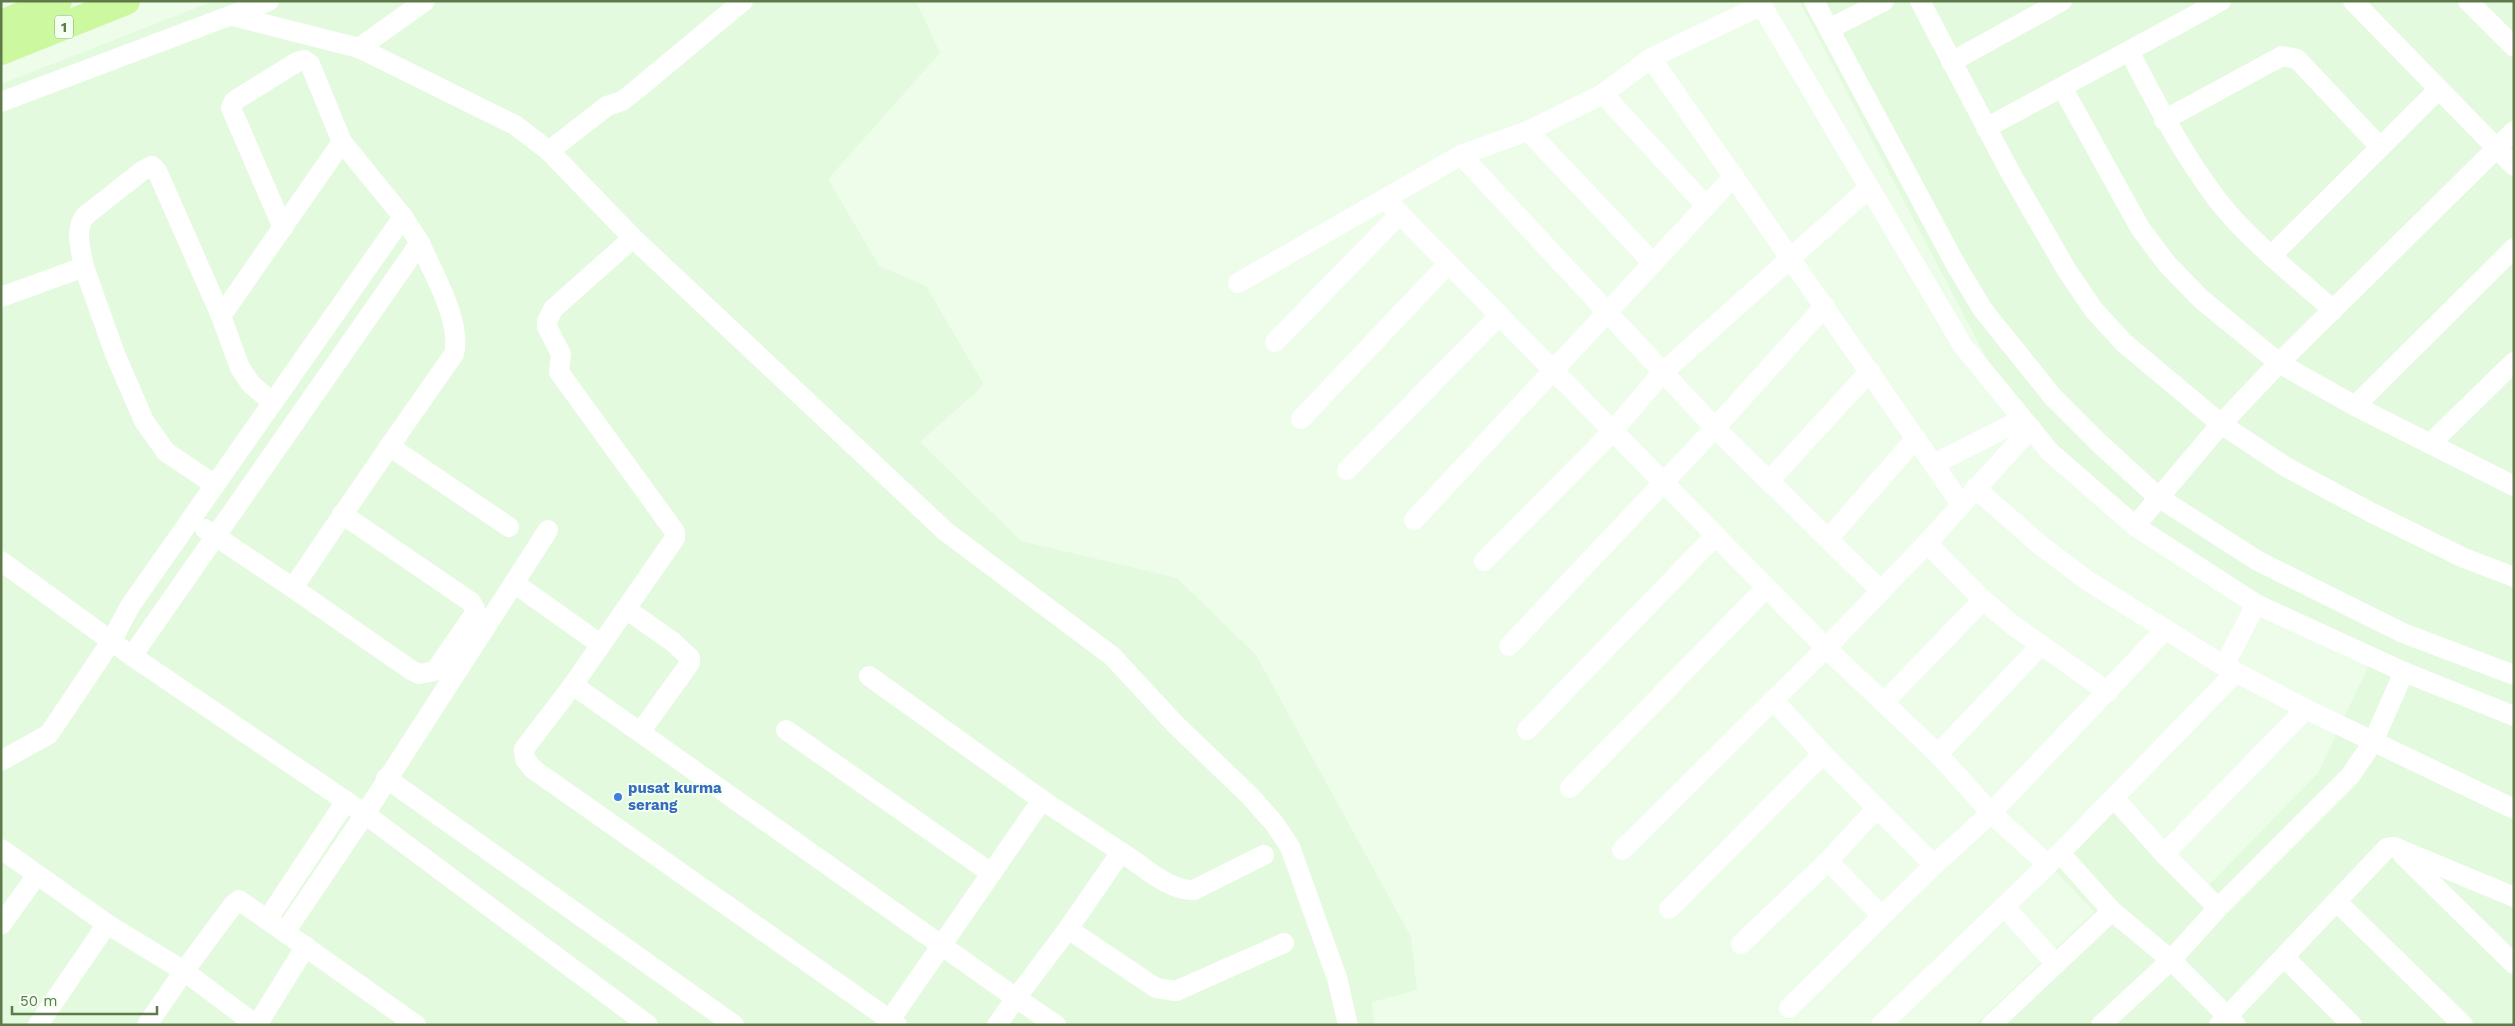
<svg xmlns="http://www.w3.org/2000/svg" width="2515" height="1026" font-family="'Work Sans',sans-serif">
<rect width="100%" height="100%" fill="#edfdea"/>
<g fill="#e3fade">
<polygon points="214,1 916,1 940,53 828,179 879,266 926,286 984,385 920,442 1021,541 1177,578 1256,655 1411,937 1417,990 1372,1002 1374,1025 1,1025 1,84"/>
<polygon points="1799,1 2514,1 2514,1025 1975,1025 2094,912 2051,866 2120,795 2207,887 2318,773 2377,648 2218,589 2079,478 1989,363"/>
</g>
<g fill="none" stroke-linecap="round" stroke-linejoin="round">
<g stroke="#fff" stroke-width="20">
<polyline points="1759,1 1963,346 2050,452 2135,526"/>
<polyline points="1814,1 1956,265 1983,310 2053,397 2099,443 2158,497 2258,561 2403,633 2514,675"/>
<polyline points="1920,1 2010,172 2066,269 2093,309 2124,343 2221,424 2286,467 2372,513 2464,558 2514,577"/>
<polyline points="2353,1 2514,166"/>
<polyline points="2468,1 2514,47"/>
<polyline points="233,16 359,48 515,125 549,151 633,238 945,531 1112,656 1176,725 1249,795 1274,823 1290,847 1337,978 1348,1025"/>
<polyline points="1829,29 1884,1"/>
<polyline points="359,48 425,1"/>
<path d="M2129,51C2156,103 2183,155 2219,202C2251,242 2295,276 2333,310"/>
<polyline points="1651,58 1961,504"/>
<polyline points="1951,62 2062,1"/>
<polyline points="2062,87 2140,228 2167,264 2201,299 2279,363 2355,406 2514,486"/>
<polyline points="1603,94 1706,206"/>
<polyline points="1,102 269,1"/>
<polyline points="2164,120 2282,56 2297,59 2380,147"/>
<polyline points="1986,128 2221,1"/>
<polyline points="1528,131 1653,263"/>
<polyline points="2514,131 2279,363 2221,424 2135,526 2256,604 2404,672 2514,716"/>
<polyline points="549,151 607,106 622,101 636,90 743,1"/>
<polyline points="1461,155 1715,428 1881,591"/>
<polyline points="1385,199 1826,648 1938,754 1991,813 1934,865 1789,1008"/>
<polyline points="633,238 553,309 547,322 547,327 561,354 559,372 675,532 675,538 573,685 524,749 525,759 533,769 897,1025"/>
<polyline points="2272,255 2439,89"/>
<path d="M84,267C81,250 74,230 85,216L142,171L152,166L157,171L221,316L240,368L251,384L273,403"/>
<polyline points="1238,283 1461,155 1528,131 1603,94 1651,58 1762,5"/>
<polyline points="1,297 84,267 115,354 144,421 166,452 215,485"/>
<polyline points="221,316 342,142"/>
<polyline points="1275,342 1400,214"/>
<polyline points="2355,406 2514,248"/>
<polyline points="1301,419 1448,264"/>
<polyline points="2430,444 2514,362"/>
<polyline points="389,446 509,527"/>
<polyline points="1934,464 2023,419"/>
<polyline points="1347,470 1499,316"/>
<polyline points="1770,480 1870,371"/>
<polyline points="1975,488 2039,544 2085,579 2224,666 2306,709 2514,809"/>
<path d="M342,514L471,602L475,609L473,616L435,671L419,674L411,670L293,588C346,509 399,432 454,354C462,321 433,274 420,243"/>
<polyline points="1414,520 1734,176"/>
<polyline points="205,529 293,588"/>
<polyline points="1828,539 1916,438"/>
<polyline points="1927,543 1983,600 2014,626 2108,692"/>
<polyline points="1,561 132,656 365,814 648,1025"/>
<polyline points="1484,561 1612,432 1662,373 1869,188"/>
<polyline points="514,583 548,530"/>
<polyline points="626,609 673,642 690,658 690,663 641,731"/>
<polyline points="1509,646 1715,428 1825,306"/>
<polyline points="132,656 420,243 403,217 342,142 310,64 304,60 297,62 234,101 231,108 283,228"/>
<polyline points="2224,666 2256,604"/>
<polyline points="869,676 1042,800"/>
<polyline points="573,685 1016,998 1068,929 1156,988 1176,991 1284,943"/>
<polyline points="1773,700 1823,754 1934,865"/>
<polyline points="1884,702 1983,600"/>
<polyline points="786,730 991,873"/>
<polyline points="1527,730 1715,536"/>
<polyline points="1938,754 2040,646"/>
<polyline points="1,761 49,734 112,640 130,606 403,217"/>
<polyline points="386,778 734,1025"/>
<polyline points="1570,788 1766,588"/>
<polyline points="2114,798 2164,854 2218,908"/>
<polyline points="1,849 107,924 184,971 147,1025"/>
<polyline points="1622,850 1826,648 1927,543 2031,428"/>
<polyline points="2060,853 2112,911 2171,960 2236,1025"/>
<polyline points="2164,854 2306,709"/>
<polyline points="2403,855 2514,964"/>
<polyline points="1828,861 1882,916"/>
<polyline points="2047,864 1991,813 2165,630"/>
<polyline points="2337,902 2463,1025"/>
<polyline points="2004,906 2056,964"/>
<polyline points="1669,909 1823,754"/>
<polyline points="267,920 346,801"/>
<polyline points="1,925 37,875"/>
<path d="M1068,929L1121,852C1142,865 1168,891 1194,890L1264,855"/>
<polyline points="285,932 365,814 514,583 600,644"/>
<polyline points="1741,944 1828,861 1877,808"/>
<polyline points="2285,958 2352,1025"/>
<polyline points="890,1020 1042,800 1121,852"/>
<polyline points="38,1025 107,924"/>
<polyline points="256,1025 184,971 233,905 239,900 416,1025"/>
<polyline points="257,1025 306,946"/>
<polyline points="997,1025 1016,998 1056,1025"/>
<polyline points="1881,1025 2060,853 2235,673"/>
<polyline points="1991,1025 2112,911"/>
<polyline points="2101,1025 2171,960 2218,908 2350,776 2373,742 2404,672"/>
<polyline points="2219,1025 2387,848 2394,847 2514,897"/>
</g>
<g stroke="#ccf99f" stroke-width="28">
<polyline points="1,24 58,1"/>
<polyline points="1,51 126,1"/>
</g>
</g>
<circle fill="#3f7fe0" stroke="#f3fff1" stroke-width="2" cx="618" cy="797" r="5"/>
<g text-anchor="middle" stroke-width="4" stroke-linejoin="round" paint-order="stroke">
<rect fill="#f3fff1" stroke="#8ba27d" stroke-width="1" x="55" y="15.5" width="18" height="23" rx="4"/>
<g font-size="14" font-weight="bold" fill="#5e7a4b">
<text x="64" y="32">1</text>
</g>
<g font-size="15" font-weight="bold" fill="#366cbe" stroke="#f3fff1" text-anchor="start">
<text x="628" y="793">pusat kurma<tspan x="628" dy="17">serang</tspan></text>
</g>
</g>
<rect width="2515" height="1026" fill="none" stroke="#5e7a4b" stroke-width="5"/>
<path d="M12 1006v8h145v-8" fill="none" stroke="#5e7a4b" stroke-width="2.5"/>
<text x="20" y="1006" font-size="15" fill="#5e7a4b" stroke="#f3fff1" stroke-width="4" paint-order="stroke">50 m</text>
</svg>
